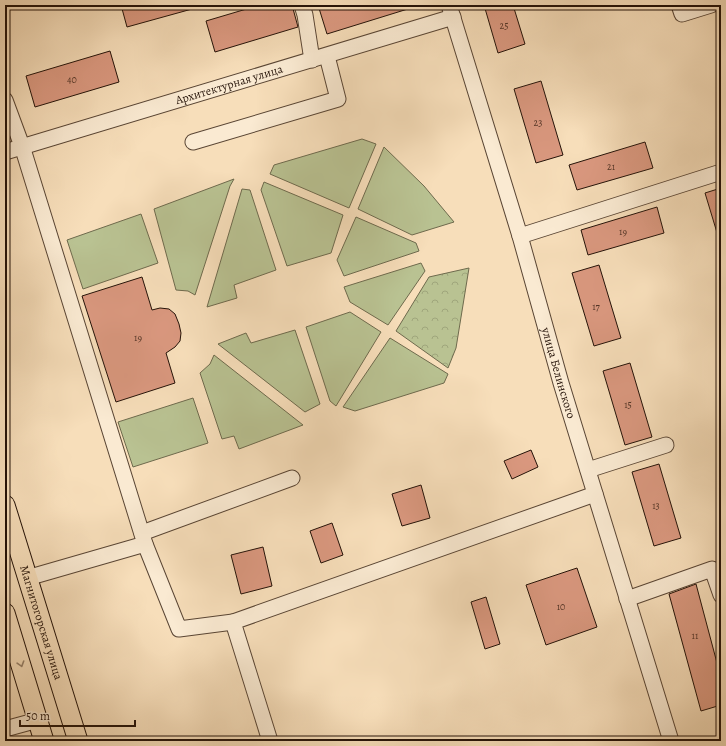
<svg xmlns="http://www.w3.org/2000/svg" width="726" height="746" font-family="Alegreya,serif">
<defs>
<pattern id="park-crowns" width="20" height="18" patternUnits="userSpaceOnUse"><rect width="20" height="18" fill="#b9c292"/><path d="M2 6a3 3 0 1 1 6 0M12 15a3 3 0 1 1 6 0" fill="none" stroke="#9fa67c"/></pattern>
</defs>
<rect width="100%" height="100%" fill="#f7deba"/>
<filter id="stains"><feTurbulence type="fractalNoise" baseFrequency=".005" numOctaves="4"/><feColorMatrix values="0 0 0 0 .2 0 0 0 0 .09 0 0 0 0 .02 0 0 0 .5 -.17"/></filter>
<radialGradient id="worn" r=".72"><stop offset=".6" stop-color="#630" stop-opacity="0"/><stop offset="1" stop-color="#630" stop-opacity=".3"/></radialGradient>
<g fill="#b9c292" stroke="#6e6a4d">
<polygon points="362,139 376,144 349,208 270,174 274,165"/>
<polygon points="384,147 424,186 454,222 412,235 358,209"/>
<polygon points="234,179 230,186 195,295 188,291 176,290 154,209"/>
<polygon points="264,182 343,215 331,253 287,266 261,190"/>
<polygon points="242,189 250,190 276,270 234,285 237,298 207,307"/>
<polygon points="141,214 158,263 83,289 67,240"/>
<polygon points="356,217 416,243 419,251 344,276 337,260"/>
<polygon points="421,263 425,271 388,325 350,302 344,287"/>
<polygon points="350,312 381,332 336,406 330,401 306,327"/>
<polygon points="295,330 320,404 305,412 218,344 246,333 251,343"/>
<polygon points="390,338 448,374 444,383 355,411 343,407"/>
<polygon points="214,355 303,425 239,449 234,436 222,439 200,373 210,364"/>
<polygon points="193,398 208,443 133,467 118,422"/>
</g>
<polygon fill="url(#park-crowns)" stroke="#6e6a4d" points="469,268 456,348 448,368 396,331 429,277"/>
<g fill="#da987f" stroke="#241208">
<polygon points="121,5 191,5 192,9 127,27"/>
<polygon points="260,5 292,5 298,27 215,52 206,21"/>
<polygon points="318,5 410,5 411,8 327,34"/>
<polygon points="484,5 513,5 525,44 498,53"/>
<polygon points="110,51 119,82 35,107 26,76"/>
<polygon points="541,81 563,155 536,163 514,89"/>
<polygon points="645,142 653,168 577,190 569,165"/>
<polygon points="721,188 721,235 718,236 705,193"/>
<polygon points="657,207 664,233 588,255 581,230"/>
<polygon points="599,265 621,338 594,346 572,273"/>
<polygon points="142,277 152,310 160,308 169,309 175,314 179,324 181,333 180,341 175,347 166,353 175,383 116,402 82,296"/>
<polygon points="630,363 652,437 625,445 603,371"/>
<polygon points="531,450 538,467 512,479 504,461"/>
<polygon points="659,464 681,538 654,546 632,472"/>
<polygon points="421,485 430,518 402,526 392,494"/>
<polygon points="332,523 343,555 321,563 310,531"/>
<polygon points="263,547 272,586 241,594 231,555"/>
<polygon points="577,568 597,627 546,645 526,585"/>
<polygon points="696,584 721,678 721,705 701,711 669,594"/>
<polygon points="486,597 500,644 485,649 471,602"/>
</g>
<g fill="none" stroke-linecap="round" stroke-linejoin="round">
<g stroke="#594534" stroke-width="17">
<g id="minor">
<polyline points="302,5 305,15 312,60"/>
<path id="s1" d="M449,5L520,236L561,383L671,741"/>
<polyline points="679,5 682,14 711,5"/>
<polyline points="5,100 22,146 145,544 27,578"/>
<polyline points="193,142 338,99 327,56"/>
<path id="s2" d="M5,152L453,17"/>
<polyline points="520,236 721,172"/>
<polyline points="588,470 666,445"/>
<polyline points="142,533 292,478"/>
<polyline points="145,544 179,629 233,622"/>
<polyline points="627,599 712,569 721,595"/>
<polyline points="5,729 38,720"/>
<polyline points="270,741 233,622 595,494"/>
</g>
</g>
<g stroke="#241208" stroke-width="21">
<g id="major">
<path id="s3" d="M5,505L78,741"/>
<polyline points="5,613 44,741"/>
</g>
</g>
<use href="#minor" stroke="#faead2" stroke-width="15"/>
<use href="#major" stroke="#f7deba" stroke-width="19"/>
</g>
<defs><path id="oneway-chevron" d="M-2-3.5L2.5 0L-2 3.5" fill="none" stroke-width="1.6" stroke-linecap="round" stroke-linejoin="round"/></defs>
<use stroke="#98826a" href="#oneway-chevron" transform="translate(21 664) rotate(73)"/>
<g text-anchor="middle" stroke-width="3.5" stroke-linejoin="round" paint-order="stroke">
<g font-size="10" fill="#523426">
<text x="504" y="29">25</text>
<text x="72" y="83">40</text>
<text x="538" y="126">23</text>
<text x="611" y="170">21</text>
<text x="623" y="235">19</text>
<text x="596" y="310">17</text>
<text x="138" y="341">19</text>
<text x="628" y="408">15</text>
<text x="656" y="509">13</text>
<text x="561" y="610">10</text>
<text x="695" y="639">11</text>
</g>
<g font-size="12" fill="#241208" stroke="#faead2">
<text dy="4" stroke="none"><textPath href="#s2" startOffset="234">Архитектурная улица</textPath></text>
<text dy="4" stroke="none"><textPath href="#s1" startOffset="384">улица Белинского</textPath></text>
<text dy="4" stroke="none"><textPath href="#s3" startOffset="123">Магнитогорская улица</textPath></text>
</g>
</g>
<rect width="726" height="746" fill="none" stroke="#f7deba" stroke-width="20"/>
<rect x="6" y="6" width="714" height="734" fill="none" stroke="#241208" stroke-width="2"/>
<rect x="10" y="10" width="706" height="726" fill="none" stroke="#241208"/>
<path d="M20 720v6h115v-6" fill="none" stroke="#241208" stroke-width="2"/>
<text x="26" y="720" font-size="12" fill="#241208" stroke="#faead2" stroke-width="3" paint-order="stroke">50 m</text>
<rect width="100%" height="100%" filter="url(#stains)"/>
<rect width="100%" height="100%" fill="url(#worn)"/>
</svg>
